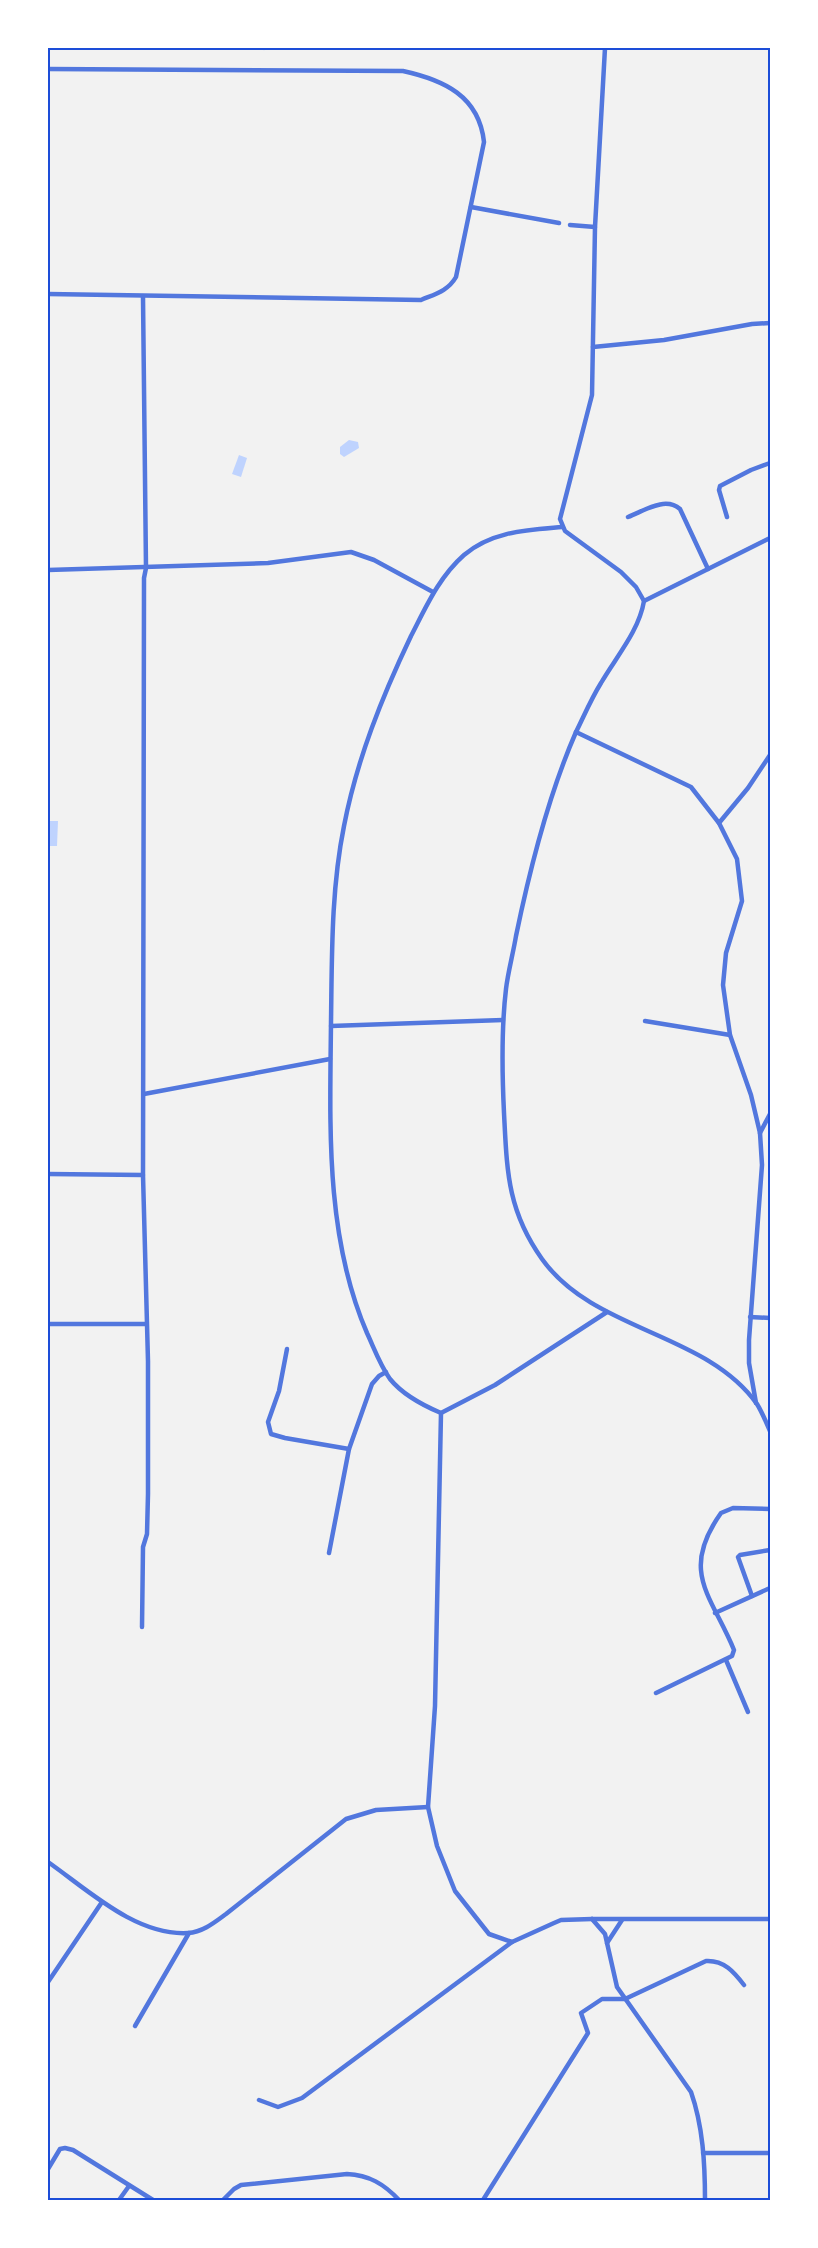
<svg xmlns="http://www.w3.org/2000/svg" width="818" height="2248" font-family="Arial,sans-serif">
<rect width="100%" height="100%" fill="#f2f2f2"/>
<g fill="#bfd3fe">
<polygon points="349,440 358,442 359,448 344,457 340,454 340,447"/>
<polygon points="239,455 247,458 241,477 232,474"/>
<polygon points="50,821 58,821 57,846 49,846"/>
</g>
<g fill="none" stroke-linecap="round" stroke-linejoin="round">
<polyline stroke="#bfd3fe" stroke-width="2.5" points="264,48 264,49"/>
<g stroke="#5277de" stroke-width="4.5">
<path d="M605,48L595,227L592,395L560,519L565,531L621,572L636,587L644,601C639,631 616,657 601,683C591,699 584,716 576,732C548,796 530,868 516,936C513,954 508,972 506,989C501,1031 502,1072 504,1113C507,1170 507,1210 542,1259C594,1332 706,1332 757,1404C762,1412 766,1422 770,1431"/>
<path d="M48,69L403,71C444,80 479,96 484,142L456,277C448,291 435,294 421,300L48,294"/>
<polyline points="471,207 559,223"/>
<polyline points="570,225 595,227"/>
<polyline points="593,347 664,340 752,324 770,323"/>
<path d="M628,517C644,511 665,496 680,509L708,569"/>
<polyline points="727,517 719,490 720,486 751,470 770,463"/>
<path d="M562,527C528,530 492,531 464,555C439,577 426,607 411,636C382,697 357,759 344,826C331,890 332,957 331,1022C330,1126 325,1236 367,1333C374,1348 380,1365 390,1379C403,1395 422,1405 441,1413L495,1385L607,1312"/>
<polyline points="48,570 268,563 351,552 374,560 433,592"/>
<polyline points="644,601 770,538"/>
<polyline points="576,732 691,787 719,823 737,859 742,901 726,953 723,985 730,1035 751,1095 760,1133 762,1165 749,1340 749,1363 756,1403"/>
<polyline points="719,823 748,788 770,755"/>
<polyline points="645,1021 730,1035"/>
<polyline points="331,1026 503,1020"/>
<polyline points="144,1094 330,1059"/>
<polyline points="760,1133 770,1114"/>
<polyline points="48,1174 143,1175"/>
<polyline points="750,1317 770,1318"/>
<polyline points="48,1324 146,1324"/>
<polyline points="287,1349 279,1391 268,1422 271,1434 285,1438 349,1449"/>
<polyline points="441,1413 435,1706 428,1807 437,1846 455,1891 489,1934 512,1942"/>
<polyline points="329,1553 349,1449 372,1384 379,1376 386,1372"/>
<polyline points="752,1596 738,1557 740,1555 770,1550"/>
<polyline points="715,1613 770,1588"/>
<polyline points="142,1627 143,1547 147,1534 148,1494 148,1361 143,1175 144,578 146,568 143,297"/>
<polyline points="726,1660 748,1712"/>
<path d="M656,1693L732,1656L734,1650C712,1596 679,1572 721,1513L733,1508L770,1509"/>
<path d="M48,1862C88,1890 136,1936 188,1933C203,1932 215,1922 226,1914L346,1819L376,1810L428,1807"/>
<path d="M592,1919L605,1934L617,1987L691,2092C703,2126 705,2164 705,2200"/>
<polyline points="607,1943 622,1920"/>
<polyline points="48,1982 102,1902"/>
<polyline points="135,2026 189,1933"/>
<polyline points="259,2100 278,2107 302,2098 512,1942 554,1923 561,1920 592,1919 770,1919"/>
<polyline points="703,2153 770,2153"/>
<polyline points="48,2169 60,2149 65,2148 73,2150 153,2200"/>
<polyline points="119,2200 129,2186"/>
<path d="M223,2200L234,2189L241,2185L347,2174C369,2175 384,2184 399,2200"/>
<path d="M483,2200L588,2033L581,2013L602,1999H625L706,1961C724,1960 734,1972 744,1985"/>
</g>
</g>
<rect width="818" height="2248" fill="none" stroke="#ffffff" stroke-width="98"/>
<rect x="49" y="49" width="720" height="2150" fill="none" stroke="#1d4ed8" stroke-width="2"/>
</svg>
